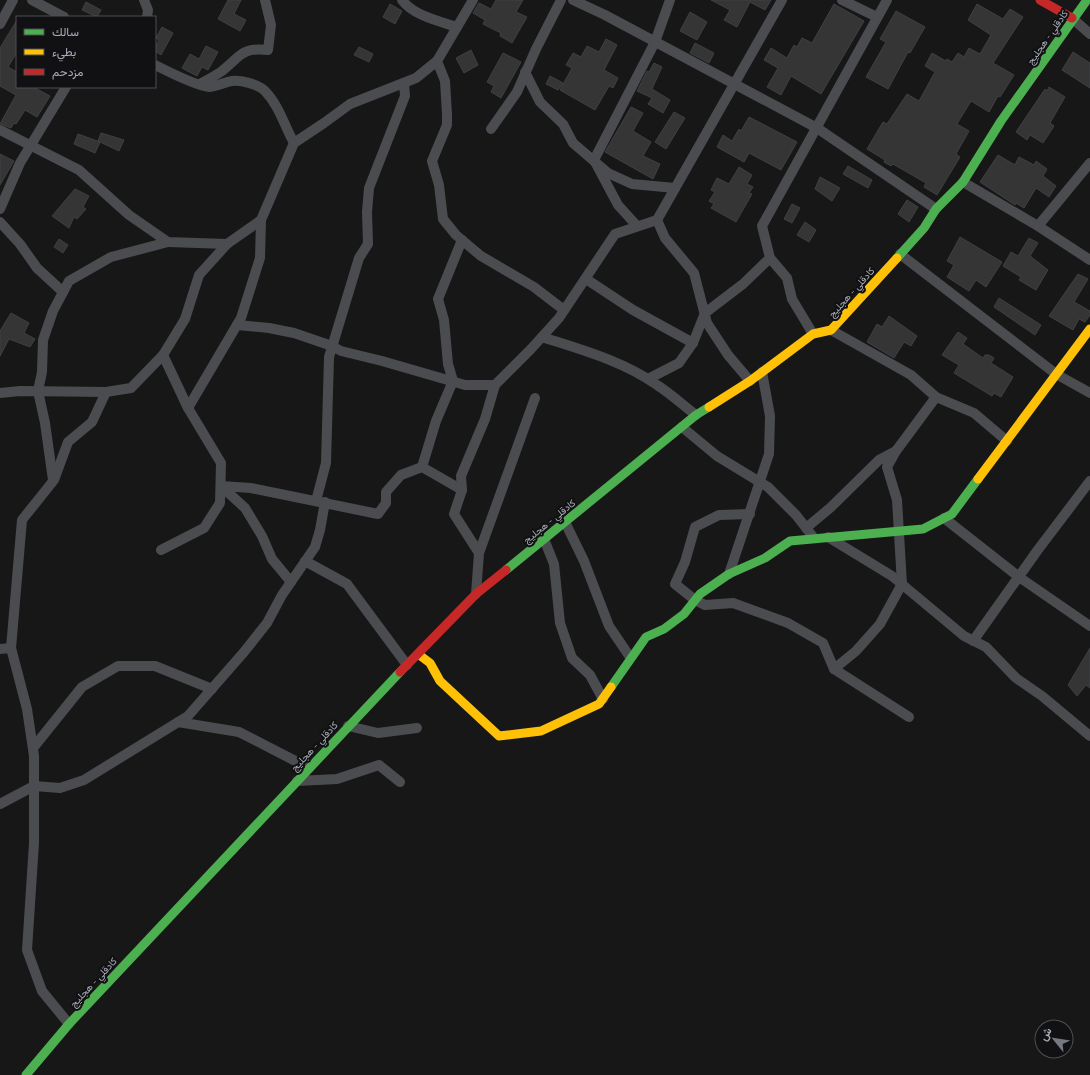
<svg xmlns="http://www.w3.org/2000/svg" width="1090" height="1075" font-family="'Nunito Sans',Vazirmatn,sans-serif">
<rect width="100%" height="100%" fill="#171717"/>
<g fill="#353536" stroke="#3f4043">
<polygon points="228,0 241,0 234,14 246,20 240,31 218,19"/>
<polygon points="496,0 523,0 516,12 527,17 512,43 500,36 501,33 483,24 485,20 473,13 479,3 491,9"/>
<polygon points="711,0 771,0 765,10 750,2 737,27 724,20 730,10"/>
<polygon points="86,2 101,10 97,17 82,10"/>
<polygon points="390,4 402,11 395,24 383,17"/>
<polygon points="834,4 864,21 821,94 791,76 781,95 767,87 778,68 764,60 771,48 787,58 794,45 797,47 802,38 812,43"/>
<polygon points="977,4 1003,19 1010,9 1023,17 993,63 1014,75 1000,97 998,96 989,112 971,101 957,124 969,131 956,154 960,157 937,195 924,187 926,183 893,164 891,166 884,162 885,160 867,149 883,122 887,124 907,94 919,101 935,72 925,66 932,53 946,61 947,59 952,62 958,53 964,57 969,48 980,54 991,35 968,20"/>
<polygon points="896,11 925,27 910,53 908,52 888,89 866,77 886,42 880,39"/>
<polygon points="690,12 707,22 697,40 680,31"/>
<polygon points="17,20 17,52 8,67 17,72 17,87 33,87 50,96 37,117 25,110 16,124 14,123 11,128 0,124 16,95 0,86 0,48"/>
<polygon points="162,27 173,33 161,55 155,51 155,48 159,40 156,38"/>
<polygon points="606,39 617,45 604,70 618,78 613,88 609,86 595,110 560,90 572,68 566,65 573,53 581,57 587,46 599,52"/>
<polygon points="695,43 714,53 709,63 690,53"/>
<polygon points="206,46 218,52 208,70 202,67 197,76 182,68 190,54 199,59"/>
<polygon points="359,47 373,54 369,62 354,55"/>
<polygon points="471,50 478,65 464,73 456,58"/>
<polygon points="1073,52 1090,63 1090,88 1062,70"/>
<polygon points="503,53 521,62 501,98 491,92 494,86 487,82"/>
<polygon points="654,63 662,67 652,89 670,100 663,113 648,104 652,98 637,91 647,71 649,72"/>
<polygon points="550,76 563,83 558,90 546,84"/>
<polygon points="1049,87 1065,97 1050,123 1054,126 1043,143 1030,135 1027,140 1016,132 1045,89 1047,91"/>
<polygon points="631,107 643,113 633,131 651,142 643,156 660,164 653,179 605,152"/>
<polygon points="674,112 685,118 666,149 655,142"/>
<polygon points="749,117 797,142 781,170 749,153 744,162 717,147 723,135 732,141 739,129 741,131"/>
<polygon points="101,133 124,140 119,151 98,141"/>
<polygon points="78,134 100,142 95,153 74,144"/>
<polygon points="0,154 14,161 0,185"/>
<polygon points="998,155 1015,165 1019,157 1034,165 1036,161 1047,169 1043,176 1056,186 1049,197 1036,188 1024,208 1016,203 1015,205 980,182"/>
<polygon points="848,166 872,180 868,188 843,174"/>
<polygon points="739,167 752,175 747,184 753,187 749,193 752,194 736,222 711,208 714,204 709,201 715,192 711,190 717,178 729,184"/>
<polygon points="820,177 840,188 832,201 815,189"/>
<polygon points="75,189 89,196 83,207 86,209 77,219 74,217 69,228 52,216"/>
<polygon points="907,200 918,207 909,222 898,214"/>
<polygon points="792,204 800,208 792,223 784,219"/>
<polygon points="805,222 816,230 809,242 797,235"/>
<polygon points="960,237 1002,262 986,287 976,280 969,291 947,277 954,265 947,261"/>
<polygon points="1029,238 1038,243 1030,256 1048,270 1036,290 1019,280 1021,277 1003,266 1011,252 1018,256"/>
<polygon points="59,239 68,245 63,253 54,247"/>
<polygon points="1078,274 1088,279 1074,302 1090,311 1090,315 1085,322 1079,319 1073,330 1049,316"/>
<polygon points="999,298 1041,325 1035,335 994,307"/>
<polygon points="11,313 29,323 24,333 35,339 30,347 9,339 0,356 0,331"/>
<polygon points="889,316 917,336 911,346 904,342 894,358 867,342 877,324 882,327"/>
<polygon points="958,332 967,338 963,344 983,358 985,355 989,355 994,358 991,363 1013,377 1001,397 994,393 992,396 954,373 959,365 942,355"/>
<polygon points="1090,648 1090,688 1086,685 1077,696 1068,685"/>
</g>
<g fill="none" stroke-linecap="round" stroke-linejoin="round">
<g stroke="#4b4c50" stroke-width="10">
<polyline points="32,0 64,17"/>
<polyline points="144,0 148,10 147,17"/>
<path d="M402,0C414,16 439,21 457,27"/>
<polyline points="573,0 605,15 817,128 936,209"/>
<polyline points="842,0 877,17"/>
<polyline points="1072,18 1090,34"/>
<polyline points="0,24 13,0"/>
<polyline points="437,61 445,81 447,114 447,125 432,161 439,185 443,219 456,235 481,256 534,287 564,310"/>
<path d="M155,65C167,71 196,86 209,87C216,87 225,82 232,81C241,80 257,84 264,90C279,105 284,125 294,143"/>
<polyline points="525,72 540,102 563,124 573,143 608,173 632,184 675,188"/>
<path d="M200,84C207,80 215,76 222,71C240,57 241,47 268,50L271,25L265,0"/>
<polyline points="491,129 517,92 536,49 561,0"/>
<polyline points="0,130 79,170 129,215 168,242 227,244"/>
<polyline points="963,182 1038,226 1090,260"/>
<polyline points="0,209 20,163 66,87"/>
<polyline points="657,220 665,238 694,273 707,323 728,355 750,381"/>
<polyline points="0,222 20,244 37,268 63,292"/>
<polyline points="637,226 618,205 594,160 655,42 670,0"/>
<polyline points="1038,226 1090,163"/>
<polyline points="900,254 1056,374 1090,393"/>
<polyline points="586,279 633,310 693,343"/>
<polyline points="237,325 269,328 294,333 332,346 341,351 382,361 465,385 495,385 531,349 559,318 615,234 657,220 782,0"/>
<polyline points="831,330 911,375 936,397 974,413 1007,441"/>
<polyline points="813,334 792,299 787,278 770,258 762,226 887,0"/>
<path d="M542,337C582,350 623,361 657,385C671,394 683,405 696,415"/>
<polyline points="648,379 679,363 693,343 705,313 743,284 770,258"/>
<polyline points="0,393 20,391 106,392 131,388 163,355 185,319 199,275 227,244 261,220 294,143 324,123 350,104 416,78 437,61 473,0"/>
<polyline points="188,408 241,318 260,258 261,220"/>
<polyline points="682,427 717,456 768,487 796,515 814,538"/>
<polyline points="422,467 462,490"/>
<polyline points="53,480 45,423 38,391 42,372 43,340 53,311 69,281 111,257 168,242"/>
<polyline points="221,486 251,488 378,514 386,503 386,492 401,475 422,467 436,421 453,381 448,364 444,320 438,299 462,240"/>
<polyline points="221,486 245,508 262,536 272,559 291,582"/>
<polyline points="316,501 326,463 329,357 359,258 368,244 367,212 369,188 405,96 404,83"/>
<polyline points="750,514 719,515 695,527 685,562 675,584 695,600 705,605 733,603 788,623 823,643 834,669 909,717"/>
<polyline points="944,518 1019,577 1090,626"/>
<polyline points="565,522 584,561 609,626 630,657"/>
<polyline points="806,528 830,508 879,460 896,451"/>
<polyline points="828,537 892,576 964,636 986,647 1016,678 1042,696 1090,736"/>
<polyline points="544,539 554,564 560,623 572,658 590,675 603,699"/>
<polyline points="161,550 204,528 220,503 221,463 188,408 163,355"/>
<polyline points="479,553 454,514 462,490 461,476 485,419 495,385"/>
<polyline points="305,561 347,584 407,665"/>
<polyline points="729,574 769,454 770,416 762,372"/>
<polyline points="476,594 479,553 535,398"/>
<polyline points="973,641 1037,551 1090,481"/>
<polyline points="0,649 11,648"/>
<polyline points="834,669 856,651 880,624 902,584 897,500 887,467 896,451 936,397"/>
<polyline points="178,722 239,732 309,768"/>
<polyline points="348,726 378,733 417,728"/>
<polyline points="33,748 82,687 118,666 155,666 212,689"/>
<polyline points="297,781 337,779 379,765 400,782"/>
<polyline points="0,804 34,786 60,788 84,780 188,716 244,652 267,623 282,595 315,547 320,530 325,502"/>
<polyline points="69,1024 42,991 27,950 34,843 34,756 27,709 11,648 22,520 54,480 68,442 92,422 106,392"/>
</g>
<g stroke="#4caf50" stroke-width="9">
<polyline points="897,258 924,228 936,209 963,182 1001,121 1087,0"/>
<polyline points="506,570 696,415 709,407"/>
<polyline points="611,687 646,637 664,629 684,614 700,594 729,574 765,558 790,541 923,529 952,514 978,479"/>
<polyline points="26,1075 69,1024 400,672"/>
</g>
<g stroke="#ffc107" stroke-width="9">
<polyline points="709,407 750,381 813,334 831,330 897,258"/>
<polyline points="978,479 1090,329"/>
<polyline points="418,654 430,663 440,681 499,736 541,731 599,704 611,687"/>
</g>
<g stroke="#c62828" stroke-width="9">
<polyline points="1040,0 1072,18"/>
<polyline points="400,672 476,594 506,570"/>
</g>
</g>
<g text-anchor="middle" stroke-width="4" stroke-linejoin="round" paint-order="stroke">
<g font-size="10" fill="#a8adb8" stroke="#111113">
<text transform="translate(1047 37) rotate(-55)" y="4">كادقلي - هجليج</text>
<text transform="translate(851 292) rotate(-48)" y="4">كادقلي - هجليج</text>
<text transform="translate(549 521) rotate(-39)" y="4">كادقلي - هجليج</text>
<text transform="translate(314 746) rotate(-47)" y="4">كادقلي - هجليج</text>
<text transform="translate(93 982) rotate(-47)" y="4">كادقلي - هجليج</text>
</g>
</g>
<rect x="16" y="16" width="140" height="72" fill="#111113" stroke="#4d4f55"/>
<rect x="24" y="29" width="20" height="6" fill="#4caf50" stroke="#4d4f55"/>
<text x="52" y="36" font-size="12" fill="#a8adb8">سالك</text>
<rect x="24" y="49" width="20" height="6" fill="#ffc107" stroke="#4d4f55"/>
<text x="52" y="56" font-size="12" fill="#a8adb8">بطيء</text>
<rect x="24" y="69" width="20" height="6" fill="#c62828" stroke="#4d4f55"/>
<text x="52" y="76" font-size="12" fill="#a8adb8">مزدحم</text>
<g transform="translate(1054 1039) rotate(300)"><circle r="19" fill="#111113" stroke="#4d4f55"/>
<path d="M0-3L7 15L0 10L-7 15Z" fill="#757880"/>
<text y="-6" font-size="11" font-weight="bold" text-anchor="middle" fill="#a8adb8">ش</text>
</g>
</svg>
